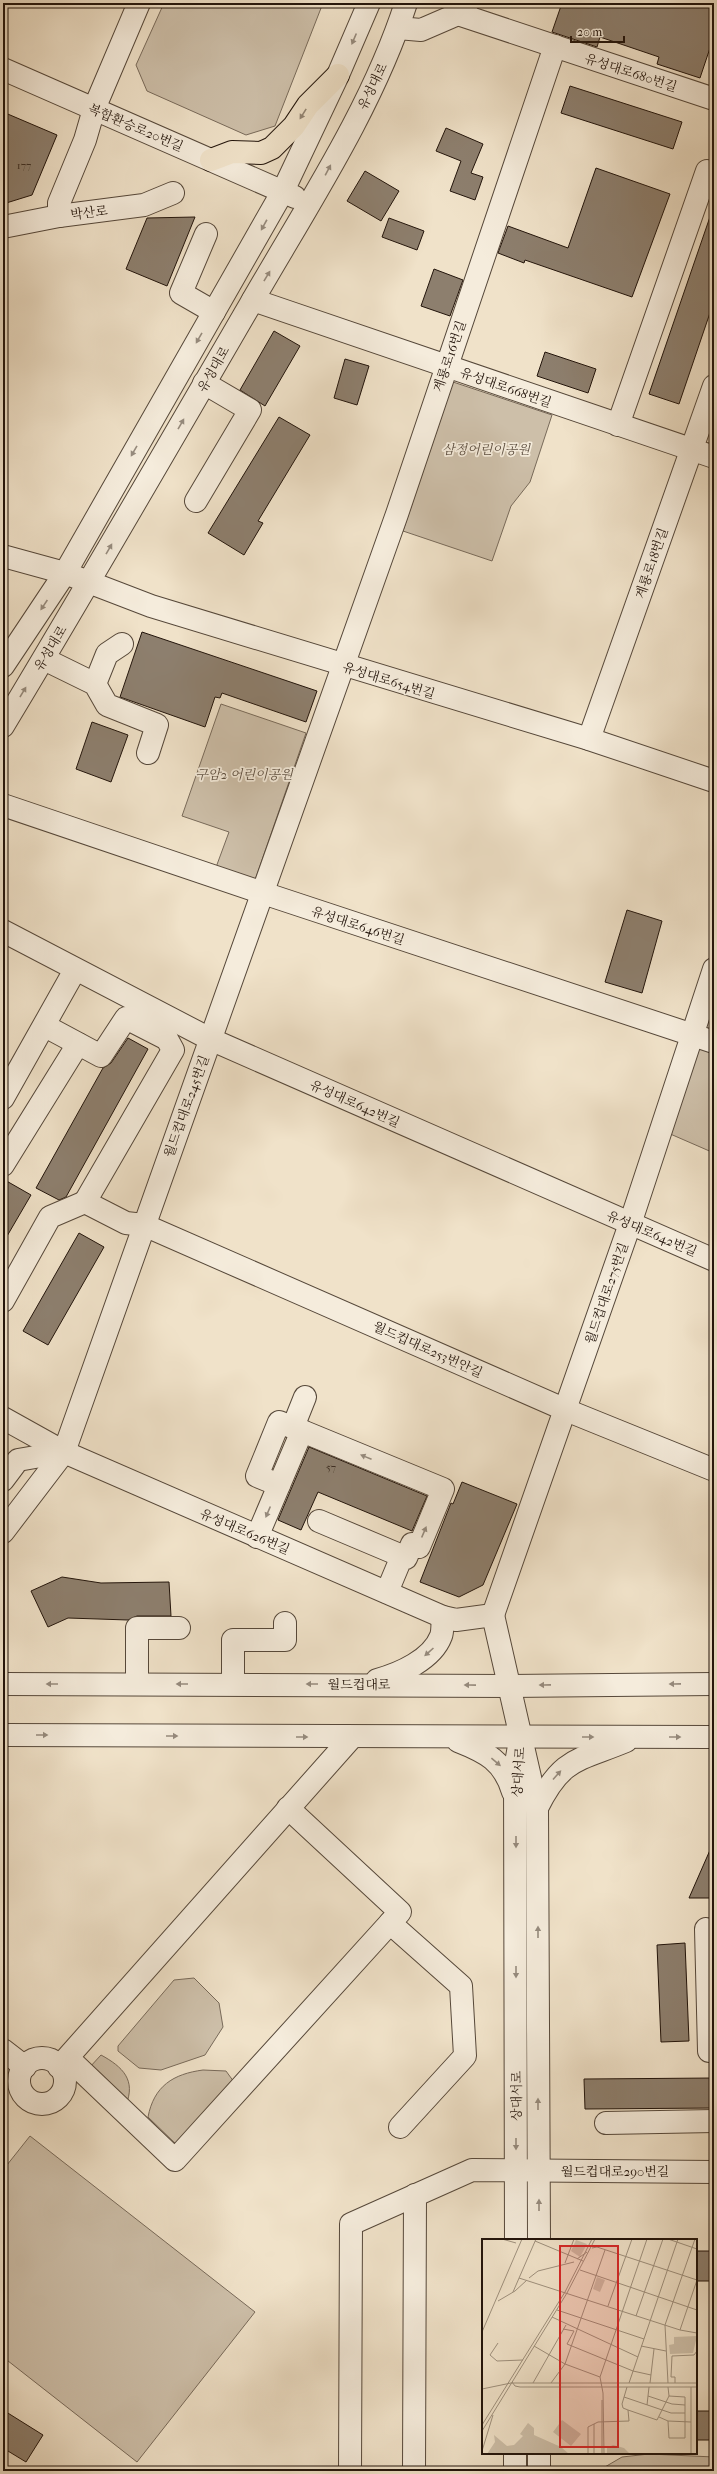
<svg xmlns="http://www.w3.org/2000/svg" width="717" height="2474" font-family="'IM FELL French Canon','Noto Serif KR',serif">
<rect width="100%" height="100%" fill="#f0e2c9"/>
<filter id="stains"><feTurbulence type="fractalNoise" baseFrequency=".005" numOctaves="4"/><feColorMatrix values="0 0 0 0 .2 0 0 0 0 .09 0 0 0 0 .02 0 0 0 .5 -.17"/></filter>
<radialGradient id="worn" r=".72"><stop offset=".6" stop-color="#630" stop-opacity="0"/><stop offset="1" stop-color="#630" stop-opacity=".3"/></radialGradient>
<g fill="#cdbfa9" stroke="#786a5a">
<polygon points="164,3 323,3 275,126 246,135 147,91 136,65"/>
<polygon points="453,382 552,415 530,482 511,506 492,561 403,531"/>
<polygon points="221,704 306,733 254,883 215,870 229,832 182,816"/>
<polygon points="692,1045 714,1052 714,1153 668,1133"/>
<polygon points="194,1978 219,2003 223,2027 205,2055 161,2070 139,2068 118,2051 118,2046 174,1980"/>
<path d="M101,2055C123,2067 136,2080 126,2105L89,2068Z"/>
<path d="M203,2070L226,2071L234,2082L178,2146L148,2117C154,2086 173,2074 203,2070Z"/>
<polygon points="30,2136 255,2312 137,2462 3,2357 3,2170"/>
<polygon points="649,2454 714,2457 714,2471 598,2471 622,2457"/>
</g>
<g fill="#8d7f6e" stroke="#22140b">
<polygon points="562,3 701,3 714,7 714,36 700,78 657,64 659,57 600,37 597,47 552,32"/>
<polygon points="570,86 682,122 673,149 561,113"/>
<polygon points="3,112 57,135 32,195 3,204"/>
<polygon points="446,128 483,144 471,173 483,177 475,200 450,191 461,161 436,151"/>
<polygon points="596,168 670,194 632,297 525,260 524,263 498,253 508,226 568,248"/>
<polygon points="365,171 399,191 381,221 347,201"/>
<polygon points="712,211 714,212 714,301 679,404 649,394"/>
<polygon points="195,217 167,286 126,269 147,218"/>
<polygon points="389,218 424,231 417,250 382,237"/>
<polygon points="434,269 463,280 450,316 421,306"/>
<polygon points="274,331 300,346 265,406 240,390"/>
<polygon points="545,352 596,369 588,393 537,376"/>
<polygon points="345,359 369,366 357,405 334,398"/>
<polygon points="279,417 310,435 258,521 263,523 244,555 208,533"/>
<polygon points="142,632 317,691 306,722 222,693 220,698 215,697 205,727 120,697"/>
<polygon points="92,722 128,735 111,782 76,769"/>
<polygon points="627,910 662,921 642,993 605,982"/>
<polygon points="128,1038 148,1049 66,1197 59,1200 36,1188 103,1068 111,1063"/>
<polygon points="3,1179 31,1195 3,1243"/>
<polygon points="79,1233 104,1247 48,1345 23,1331"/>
<polygon points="309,1447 427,1496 412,1531 318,1492 301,1530 278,1520"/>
<polygon points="462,1482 517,1504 483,1585 459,1597 420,1582 451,1503 453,1504"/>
<polygon points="62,1577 101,1583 169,1582 171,1616 137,1616 128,1620 68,1618 48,1627 31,1591"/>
<polygon points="714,1841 714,1898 689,1898"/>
<polygon points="685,1943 689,2041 661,2042 657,1945"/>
<polygon points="714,2078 714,2108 585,2109 584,2079"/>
<rect x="696" y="2251" width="18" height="30"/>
<polygon points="3,2410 43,2435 26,2462 3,2448"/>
<rect x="696" y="2411" width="18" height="29"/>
</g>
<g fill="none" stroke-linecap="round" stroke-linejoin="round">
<g stroke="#56483a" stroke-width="24">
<g id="minor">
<polyline points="458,14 714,99"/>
<polyline points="398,28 421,30 458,14 467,4"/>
<polyline points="3,69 295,197"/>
<polyline points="59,216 59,203 85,140 94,109 139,3"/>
<polyline points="3,227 59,216 144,205 173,193"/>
<polyline points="206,234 181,293 214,312"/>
<polyline points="253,300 714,457"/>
<polyline points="618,425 707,171"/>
<polyline points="196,501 250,410 204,383"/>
<polyline points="3,556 65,573 151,606 589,739 714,781"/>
<polyline points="44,659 95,684 107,705 157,725 148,753"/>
<polyline points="3,666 65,573 283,191 338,75 369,3"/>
<polyline points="95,684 107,654 122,644"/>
<path d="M3,726C87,587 168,446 250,305C305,209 372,109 406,3"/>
<polyline points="589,739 714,386"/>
<polyline points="3,805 263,893 714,1042"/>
<polyline points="3,931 210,1039 714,1260"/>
<polyline points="45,1026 101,1056 126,1018 167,1039 173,1050 85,1202 126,1223 144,1225 566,1410 714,1470"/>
<polyline points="3,1098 75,970"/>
<polyline points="3,1165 78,1044"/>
<polyline points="3,1301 50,1217 85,1202"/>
<polyline points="3,1418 64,1452 443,1617 456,1620 493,1615"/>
<polyline points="293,1427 305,1397"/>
<polyline points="3,1480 18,1460 64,1452"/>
<polyline points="279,1485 257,1476 279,1422 302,1431"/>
<polyline points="319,1521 402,1556"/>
<polyline points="3,1532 64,1452 397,514 555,46"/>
<polyline points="257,1537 302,1431 443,1489 419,1547 412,1544 406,1558 402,1556 387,1592"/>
<polyline points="493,1615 630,1224 714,969"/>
<polyline points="493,1615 537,1808 539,2240"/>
<path d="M377,1680C399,1674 432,1660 441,1636C443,1631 442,1623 443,1617"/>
<polyline points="3,1684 509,1686 714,1684"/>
<polyline points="137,1684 137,1628 179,1628"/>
<polyline points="233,1684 233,1640 285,1640 285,1623"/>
<polyline points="3,1735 714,1737"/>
<path d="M458,1741C486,1752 504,1761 513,1792"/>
<path d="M537,1808C562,1757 578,1761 626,1741"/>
<polyline points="390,1923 461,1986 465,2056 400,2127"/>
<polyline points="706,1929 709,2051 714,2050"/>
<polyline points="3,2050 25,2067"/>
<polyline points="68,2058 175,2160 400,1912 288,1808"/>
<circle cx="42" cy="2081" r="23"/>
<polyline points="59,2067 352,1737"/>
<polyline points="606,2123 714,2121"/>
<polyline points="516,2240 515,1769 519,1746"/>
<polyline points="539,2453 539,2471"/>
<polyline points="350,2471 351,2224 472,2170 714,2172"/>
<polyline points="414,2471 415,2195"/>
<polyline points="515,2471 515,2453"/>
</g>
</g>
<g stroke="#22140b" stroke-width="24">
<polyline id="major" points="211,160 232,152 261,153 272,148 294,126 308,105 338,75"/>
</g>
<use href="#minor" stroke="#f5ecdc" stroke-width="22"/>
<use href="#major" stroke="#f0e2c9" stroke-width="22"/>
</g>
<defs><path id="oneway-solid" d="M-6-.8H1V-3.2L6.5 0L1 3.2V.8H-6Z"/></defs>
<g fill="#968b7e">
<use href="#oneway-solid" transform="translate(354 39) rotate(113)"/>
<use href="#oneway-solid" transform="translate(328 170) rotate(-62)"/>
<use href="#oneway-solid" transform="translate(264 225) rotate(119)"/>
<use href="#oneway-solid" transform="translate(267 276) rotate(-59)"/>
<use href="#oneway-solid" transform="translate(199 338) rotate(120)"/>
<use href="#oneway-solid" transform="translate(181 424) rotate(-60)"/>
<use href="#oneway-solid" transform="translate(134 451) rotate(120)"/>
<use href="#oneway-solid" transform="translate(109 549) rotate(-60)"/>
<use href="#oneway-solid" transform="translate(44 605) rotate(124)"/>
<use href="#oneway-solid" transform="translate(23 692) rotate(-59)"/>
<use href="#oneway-solid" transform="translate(366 1457) rotate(-158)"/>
<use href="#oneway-solid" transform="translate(268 1512) rotate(113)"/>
<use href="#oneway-solid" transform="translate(424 1532) rotate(-67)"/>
<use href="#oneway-solid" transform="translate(429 1652) rotate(138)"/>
<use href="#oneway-solid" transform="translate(52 1684) rotate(-180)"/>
<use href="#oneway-solid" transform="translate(182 1684) rotate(180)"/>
<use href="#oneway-solid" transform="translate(312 1684) rotate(180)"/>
<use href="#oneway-solid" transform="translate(675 1684) rotate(179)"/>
<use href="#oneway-solid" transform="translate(470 1685) rotate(-179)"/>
<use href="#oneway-solid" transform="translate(545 1685) rotate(179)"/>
<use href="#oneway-solid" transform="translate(42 1735)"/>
<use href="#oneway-solid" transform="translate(172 1736)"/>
<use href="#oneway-solid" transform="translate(302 1737)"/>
<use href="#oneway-solid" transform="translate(588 1737)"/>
<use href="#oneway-solid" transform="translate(675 1737)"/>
<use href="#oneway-solid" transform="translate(496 1762) rotate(40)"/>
<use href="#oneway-solid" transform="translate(557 1775) rotate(-48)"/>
<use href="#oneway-solid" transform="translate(516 1842) rotate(90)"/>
<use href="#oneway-solid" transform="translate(538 1932) rotate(-90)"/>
<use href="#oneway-solid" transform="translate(516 1972) rotate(90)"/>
<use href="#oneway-solid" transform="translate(538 2104) rotate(-90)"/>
<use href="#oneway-solid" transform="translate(516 2144) rotate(90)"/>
<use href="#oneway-solid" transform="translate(539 2205) rotate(-90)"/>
</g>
<use fill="#938574" href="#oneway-solid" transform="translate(303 114) rotate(122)"/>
<g text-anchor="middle" stroke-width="3.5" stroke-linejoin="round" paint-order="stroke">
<g font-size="11" fill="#3d2f24">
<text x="24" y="169">177</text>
<text x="331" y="1471">57</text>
</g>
<g font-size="13" fill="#22140b" stroke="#f5ecdc">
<text transform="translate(631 72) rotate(18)" y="5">유성대로680번길</text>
<text transform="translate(372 86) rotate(-64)" y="5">유성대로</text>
<text transform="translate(136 127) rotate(23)" y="5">복합환승로20번길</text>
<text transform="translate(89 212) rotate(-7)" y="5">박산로</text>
<text transform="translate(449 356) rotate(-71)" y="5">계룡로16번길</text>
<text transform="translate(213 369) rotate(-60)" y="5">유성대로</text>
<text transform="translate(506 387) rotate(19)" y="5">유성대로668번길</text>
<text transform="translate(651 563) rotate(-71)" y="5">계룡로18번길</text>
<text transform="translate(50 648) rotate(-59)" y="5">유성대로</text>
<text transform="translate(389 680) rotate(17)" y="5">유성대로654번길</text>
<text transform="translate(358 925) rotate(18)" y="5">유성대로646번길</text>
<text transform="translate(355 1103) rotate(24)" y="5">유성대로642번길</text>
<text transform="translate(186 1106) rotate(-70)" y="5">월드컵대로245번길</text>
<text transform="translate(652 1233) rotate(23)" y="5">유성대로642번길</text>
<text transform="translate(606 1293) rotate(-71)" y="5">월드컵대로275번길</text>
<text transform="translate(428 1349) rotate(24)" y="5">월드컵대로253번안길</text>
<text transform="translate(245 1531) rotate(23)" y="5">유성대로626번길</text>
<text x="359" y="1689">월드컵대로</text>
<text transform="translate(518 1772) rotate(-86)" y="5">상대서로</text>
<text transform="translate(516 2096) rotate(-90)" y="5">상대서로</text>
<text x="615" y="2176">월드컵대로290번길</text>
</g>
<g font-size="13" font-style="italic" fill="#5e5042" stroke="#f5ecdc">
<text x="486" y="454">삼정어린이공원</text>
<text x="244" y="779">구암2 어린이공원</text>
</g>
</g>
<g transform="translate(482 2239)">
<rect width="215" height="215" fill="#f0e2c9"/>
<path d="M94,1L105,5L98,18L89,12ZM115,38L123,41L118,53L111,50ZM215,97L211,114L188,115L187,106L192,105V98ZM80,181L99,195L89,207L71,193ZM46,184L52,189V196L79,208L87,215H5L13,203L12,196L25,207L32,206L41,197L38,195ZM131,206L142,209L148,215H125V209Z" fill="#cdbfa9"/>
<path fill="none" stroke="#9e907d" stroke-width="1" d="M20,0L34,4M186,0L215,10M53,2L101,22M110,9L115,8L215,41M95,20L105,13M83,24L92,0M98,31L215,71M37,39L198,91L215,94M47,39L56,32L92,23M31,53L54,0M16,62L33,52L45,41M126,67L150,0M75,71L162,100M154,77L181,0M70,78L156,118M81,90L92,92L85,105L151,132L169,136M198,91L215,41M0,93L40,0M16,104L8,116L15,122L41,121M52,107L83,125L118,138M159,107L184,112M118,138L165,0M118,138L121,154L122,215M30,143L33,147L38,148H215M51,144L84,86M69,144L83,125L123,11M147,144L196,0M168,144L172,110M186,144L183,86L213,0M193,144V138H189L190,117L212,116L215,112M0,150L29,144H215M166,157L190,165L203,166M142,158L189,174H203M165,166L167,148M146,171L175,181L187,157L186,148M177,178L186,182L209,183M186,182L187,199H203V158L187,157M0,186L83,53L110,0M0,192L85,54L113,0M0,212L11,176M106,215V188L116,183L147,182L146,171L141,169L140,165L145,148M112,215V185M120,215V161M209,215V148"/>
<path fill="#d62828" fill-opacity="0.15" stroke="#d62828" stroke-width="2" d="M78,7H136V208H78Z"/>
<rect width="215" height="215" fill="none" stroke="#22140b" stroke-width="2"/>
</g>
<rect width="717" height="2474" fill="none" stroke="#f0e2c9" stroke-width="16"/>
<rect x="4" y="4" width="709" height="2466" fill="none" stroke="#22140b" stroke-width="2"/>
<rect x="8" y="8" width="701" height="2458" fill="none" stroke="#22140b"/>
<path d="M571 36v6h53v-6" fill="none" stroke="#22140b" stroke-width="2"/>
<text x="577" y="36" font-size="12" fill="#22140b" stroke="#f5ecdc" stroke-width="3" paint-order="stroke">20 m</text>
<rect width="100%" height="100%" filter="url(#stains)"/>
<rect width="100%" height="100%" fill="url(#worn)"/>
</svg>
